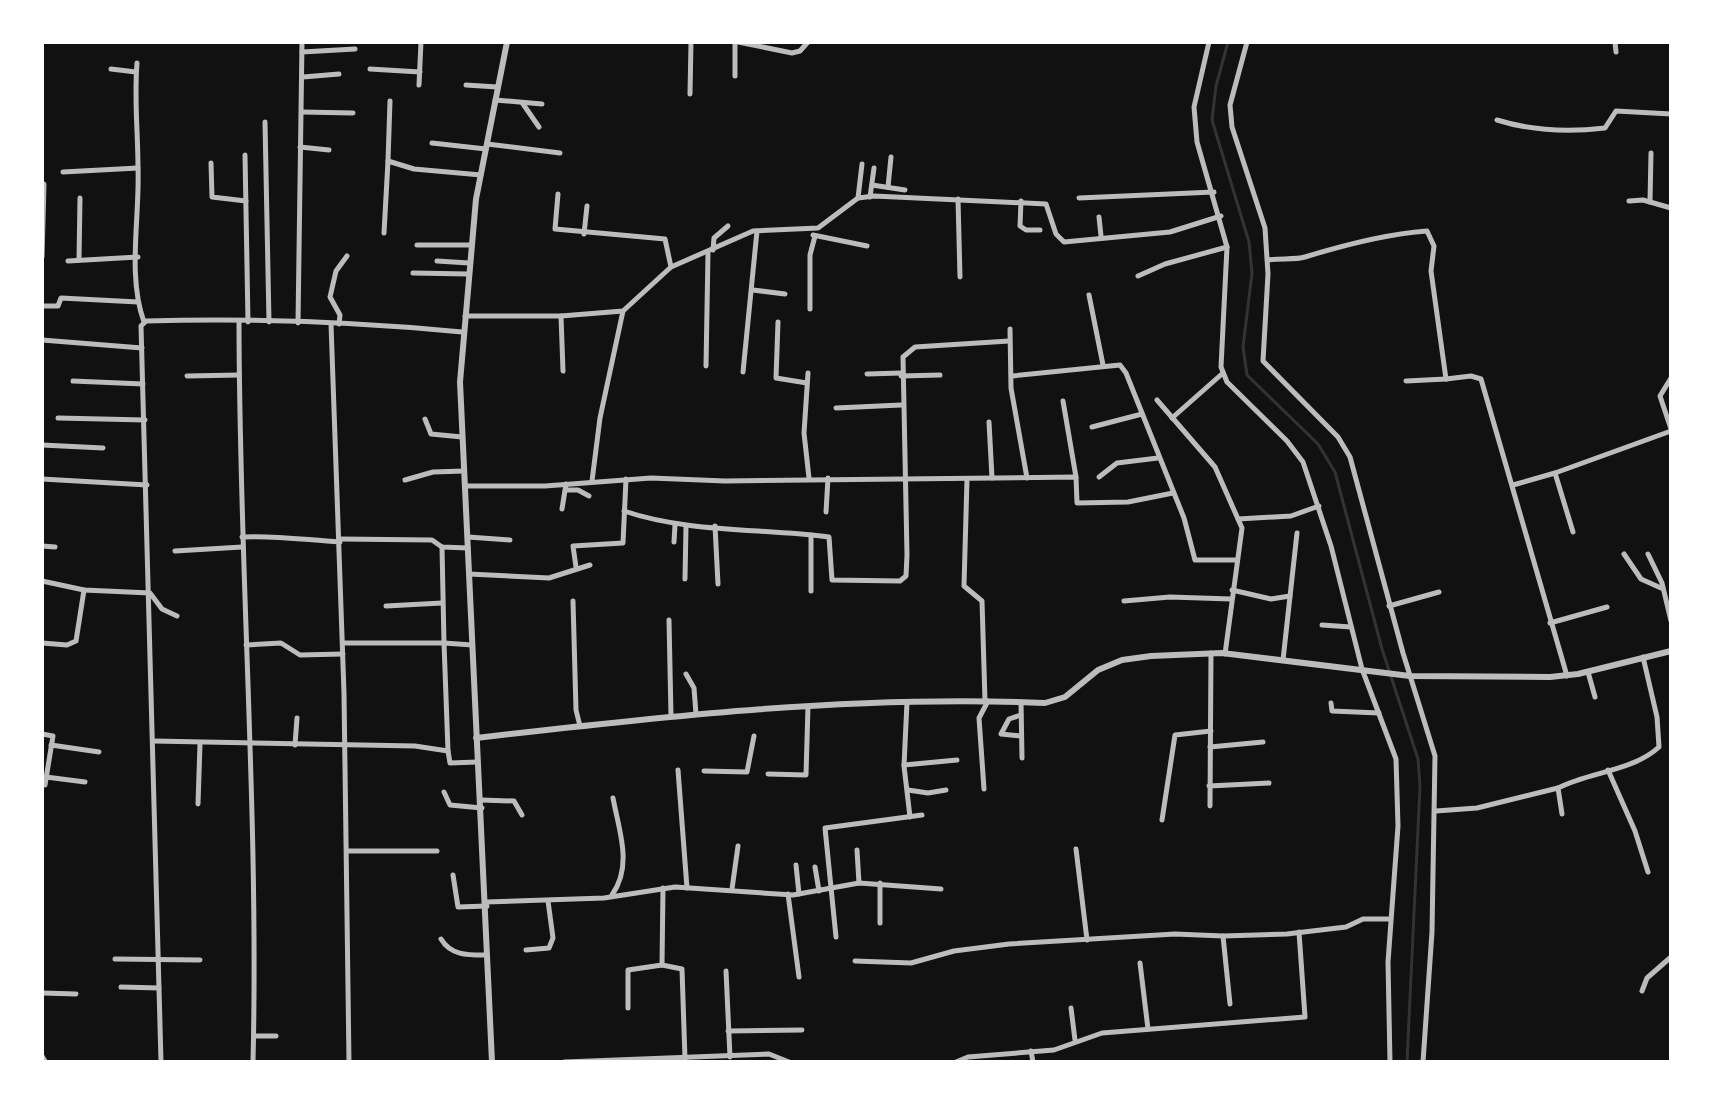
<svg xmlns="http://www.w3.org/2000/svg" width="1713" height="1104" font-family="'Alegreya Sans',sans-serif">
<rect width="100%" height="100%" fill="#111"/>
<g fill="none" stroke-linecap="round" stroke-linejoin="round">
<polyline stroke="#333" stroke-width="3" points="1228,42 1216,86 1212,120 1249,242 1252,273 1243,347 1247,375 1318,444 1335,472 1382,649 1418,759 1420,786 1407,1062"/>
<g stroke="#bcbcbc" stroke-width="5">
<polyline points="735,42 735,76"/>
<polyline points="738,42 792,53 800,51 808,42"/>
<polyline points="1209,42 1194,107 1197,142 1227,247 1221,367 1227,382 1287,441 1303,462 1331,546 1362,669 1396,759 1398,826 1388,962 1390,1062"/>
<polyline points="1247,42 1230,105 1232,127 1265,228 1268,274 1263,361 1338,437 1350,457 1403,653 1435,756 1432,932 1423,1062"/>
<polyline points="1615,42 1616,52"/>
<polyline points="302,52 355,49"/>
<path d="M137,63C134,100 138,132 138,168C140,217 127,275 144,322"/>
<polyline points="111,69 136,72"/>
<polyline points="370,69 420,72"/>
<polyline points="303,77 339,74"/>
<polyline points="419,85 421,42"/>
<polyline points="466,85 497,87"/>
<polyline points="690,94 691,42"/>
<polyline points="495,100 542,104"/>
<polyline points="390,101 388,161 414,169 481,175"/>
<polyline points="523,104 539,127"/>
<polyline points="302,112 353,113"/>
<path d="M1497,120C1532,131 1570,132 1605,128L1616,111L1671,114"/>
<polyline points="265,122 269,322"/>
<polyline points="432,143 486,149"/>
<polyline points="487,144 560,153"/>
<polyline points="300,147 329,150"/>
<polyline points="245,155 248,322"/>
<polyline points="211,163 212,197 246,201"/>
<polyline points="63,172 138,168"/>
<polyline points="872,185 905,190"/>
<polyline points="888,187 891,157"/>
<polyline points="558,194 555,229 665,239 671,267"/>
<polyline points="870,197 874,168"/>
<polyline points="858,198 862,164"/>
<polyline points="1079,198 1214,192"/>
<polyline points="958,199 960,277"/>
<polyline points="1021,201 1020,226 1026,230 1040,230"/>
<polyline points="1629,201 1643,200 1671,208"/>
<polyline points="1650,202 1651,153"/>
<polyline points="1099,217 1101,236"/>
<polyline points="384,233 388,161"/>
<polyline points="584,234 587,206"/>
<polyline points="813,235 867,246"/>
<polyline points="417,245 471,245"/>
<polyline points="713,250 714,238 728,226"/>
<polyline points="42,257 44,184"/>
<polyline points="79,260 80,198"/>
<path d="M1268,260C1280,258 1295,260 1305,257C1344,245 1385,234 1427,231L1434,246L1431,271L1446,379L1471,376L1481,379L1567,676"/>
<polyline points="68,261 138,257"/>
<polyline points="437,261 469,263"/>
<polyline points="413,273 468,274"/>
<polyline points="1138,276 1165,264 1227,247"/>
<polyline points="753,290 785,294"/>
<polyline points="1089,295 1103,365"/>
<polyline points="42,306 58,306 61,298 138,302"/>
<polyline points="810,309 810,255 815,236"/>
<polyline points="465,316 561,316 623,311 671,267 753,231 818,228 858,198 874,196 1046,204 1056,234 1064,242 1170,232 1221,216"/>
<polyline points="561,316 563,371"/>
<path d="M239,321C239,568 259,815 253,1062"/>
<polyline points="778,322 776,378 807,383"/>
<polyline points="298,323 302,42"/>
<polyline points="331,324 344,693 349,1062"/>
<polyline points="339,324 340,315 330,297 336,271 347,256"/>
<polyline points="1010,329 1011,388 1027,478"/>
<polyline points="42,340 142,348"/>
<polyline points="706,366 708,253"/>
<polyline points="743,372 757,231"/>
<polyline points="808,373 804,433 809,478"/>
<polyline points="867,374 901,373"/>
<polyline points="187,376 239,375"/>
<polyline points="901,376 940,375"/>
<polyline points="1012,376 1120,365 1126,373 1184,518 1195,560 1237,560"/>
<polyline points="1671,378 1660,396 1671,429"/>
<polyline points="73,381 143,384"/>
<polyline points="1406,381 1446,379"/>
<polyline points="1157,400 1215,467 1242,528 1225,654"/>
<polyline points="1063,401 1076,477"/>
<polyline points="836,408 901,405"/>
<polyline points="58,418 145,420"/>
<polyline points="1172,418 1223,373"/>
<polyline points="425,419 431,434 462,437"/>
<polyline points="989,422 992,478"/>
<polyline points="1092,427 1142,414"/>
<polyline points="42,445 103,448"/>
<polyline points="1099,477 1117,463 1158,458"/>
<polyline points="42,479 147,485"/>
<polyline points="967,479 964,586 982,601 985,701"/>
<polyline points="405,480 433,472 464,471"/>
<polyline points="592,481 600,418 623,311"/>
<polyline points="1513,485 1555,473"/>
<polyline points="465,486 545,486 651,478 725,481 1076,477 1077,503 1128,502 1173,493"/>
<polyline points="566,490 578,490 589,496"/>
<polyline points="562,509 566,484"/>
<path d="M624,511C689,533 761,528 829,537L832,580L900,581L906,576L907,555L903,357L915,347L1009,341"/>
<polyline points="826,512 828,478"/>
<polyline points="1238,519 1291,516 1319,506"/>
<polyline points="715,526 718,584"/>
<polyline points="1573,532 1555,473 1671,431"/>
<path d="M242,537C275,535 306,540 340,542"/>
<polyline points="468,537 510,540"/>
<polyline points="340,539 432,540 442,547 468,548"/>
<polyline points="674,542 675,525"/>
<polyline points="42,546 55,547"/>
<polyline points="175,551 242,547"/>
<polyline points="1624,554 1641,579 1661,588"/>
<polyline points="1648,554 1662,583 1671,621"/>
<polyline points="576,567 573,546 623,543 626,479"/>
<polyline points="469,574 549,578 590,565"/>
<polyline points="685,579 686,526"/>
<polyline points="42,581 84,590 150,593 162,609 177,616"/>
<polyline points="1232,590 1271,599 1290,596"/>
<polyline points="811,591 811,535"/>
<polyline points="573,601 576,710 580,726"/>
<polyline points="1124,601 1170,597 1231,599"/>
<polyline points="386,606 442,603"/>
<polyline points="1389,606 1439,592"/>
<polyline points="669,620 671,716"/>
<polyline points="1550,623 1607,607"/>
<polyline points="1322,625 1351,627"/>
<polyline points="42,643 67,645 76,641 84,590"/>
<polyline points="343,643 444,643 442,547"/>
<polyline points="246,645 281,643 300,655 343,654"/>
<polyline points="1283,660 1297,533"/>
<polyline points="1588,672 1595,697"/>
<polyline points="686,674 694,688 696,714"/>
<polyline points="907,702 904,766 910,817"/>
<polyline points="1021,702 1022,758"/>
<polyline points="1331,703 1332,711 1379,713"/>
<polyline points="1021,715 1009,719 1001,734 1021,736"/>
<polyline points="42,734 53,736 45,785"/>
<polyline points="153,741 415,746 448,751 450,763 477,762"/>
<polyline points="51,745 99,752"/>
<polyline points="295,745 297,718"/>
<polyline points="1210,747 1263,742"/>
<polyline points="448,751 444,643 472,645"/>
<polyline points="904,765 957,760"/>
<polyline points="678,770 687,888"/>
<polyline points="1608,770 1635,831 1648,872"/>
<polyline points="704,771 747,772 754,736"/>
<polyline points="768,774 806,775 808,706"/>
<polyline points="46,777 85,782"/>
<polyline points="1209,786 1269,783"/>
<polyline points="984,789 979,718 988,701"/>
<polyline points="908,790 928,793 946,790"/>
<polyline points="444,792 450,805 482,808"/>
<polyline points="481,800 514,801 522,815"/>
<polyline points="198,804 200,744"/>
<polyline points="1210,806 1211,653"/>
<polyline points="1436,811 1477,808 1558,788"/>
<path d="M1562,814L1558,788C1589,772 1633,771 1659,747L1657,717L1643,657"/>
<polyline points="1162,820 1175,735 1211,731"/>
<polyline points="1076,849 1087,940"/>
<polyline points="857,850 859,883"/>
<polyline points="347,851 437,851"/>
<polyline points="796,865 799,894"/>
<polyline points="815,867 819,891"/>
<polyline points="453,875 458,907 487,906"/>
<polyline points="880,883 880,923"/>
<polyline points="732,889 738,846"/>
<polyline points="788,894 799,977"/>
<path d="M612,895C633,865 619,831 613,798"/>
<polyline points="486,902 604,898 675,887 793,895 859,883 941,889"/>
<polyline points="1223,936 1287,934 1346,927 1363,919 1390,919"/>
<polyline points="836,937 825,828 922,815"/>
<path d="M441,939C451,956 469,955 487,955"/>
<polyline points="526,950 549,948 553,938 548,901"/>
<polyline points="115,959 200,960"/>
<polyline points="855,961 911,963 954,951 1009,944 1175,934 1223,936 1230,1004"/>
<polyline points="1140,963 1148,1029"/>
<polyline points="662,965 663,888"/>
<polyline points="726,971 730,1057"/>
<polyline points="121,987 159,988"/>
<polyline points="1642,991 1647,978 1671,957"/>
<polyline points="42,993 76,994"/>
<polyline points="628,1008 628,970 662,965 682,969 685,1059"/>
<polyline points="1071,1008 1075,1040"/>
<polyline points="728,1031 802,1030"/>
<polyline points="254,1036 276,1036"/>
<polyline points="1031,1051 1033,1062"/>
<path d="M161,1062L141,326L146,321C251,318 358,322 462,332"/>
<polyline points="564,1062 769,1054 789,1062"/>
<polyline points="956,1062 968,1057 1054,1050 1102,1033 1305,1017 1299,932"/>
</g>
<g stroke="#bcbcbc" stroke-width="6">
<path d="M476,738C666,716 854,695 1045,703L1065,697L1098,670L1122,660L1151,656L1222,653L1410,676L1550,677L1578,674L1671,651"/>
<polyline points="42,1057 45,1062"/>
<polyline points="492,1062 460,382 476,199 507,42"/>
</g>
</g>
<rect width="1713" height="1104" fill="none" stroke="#ffffff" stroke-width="88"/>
</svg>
